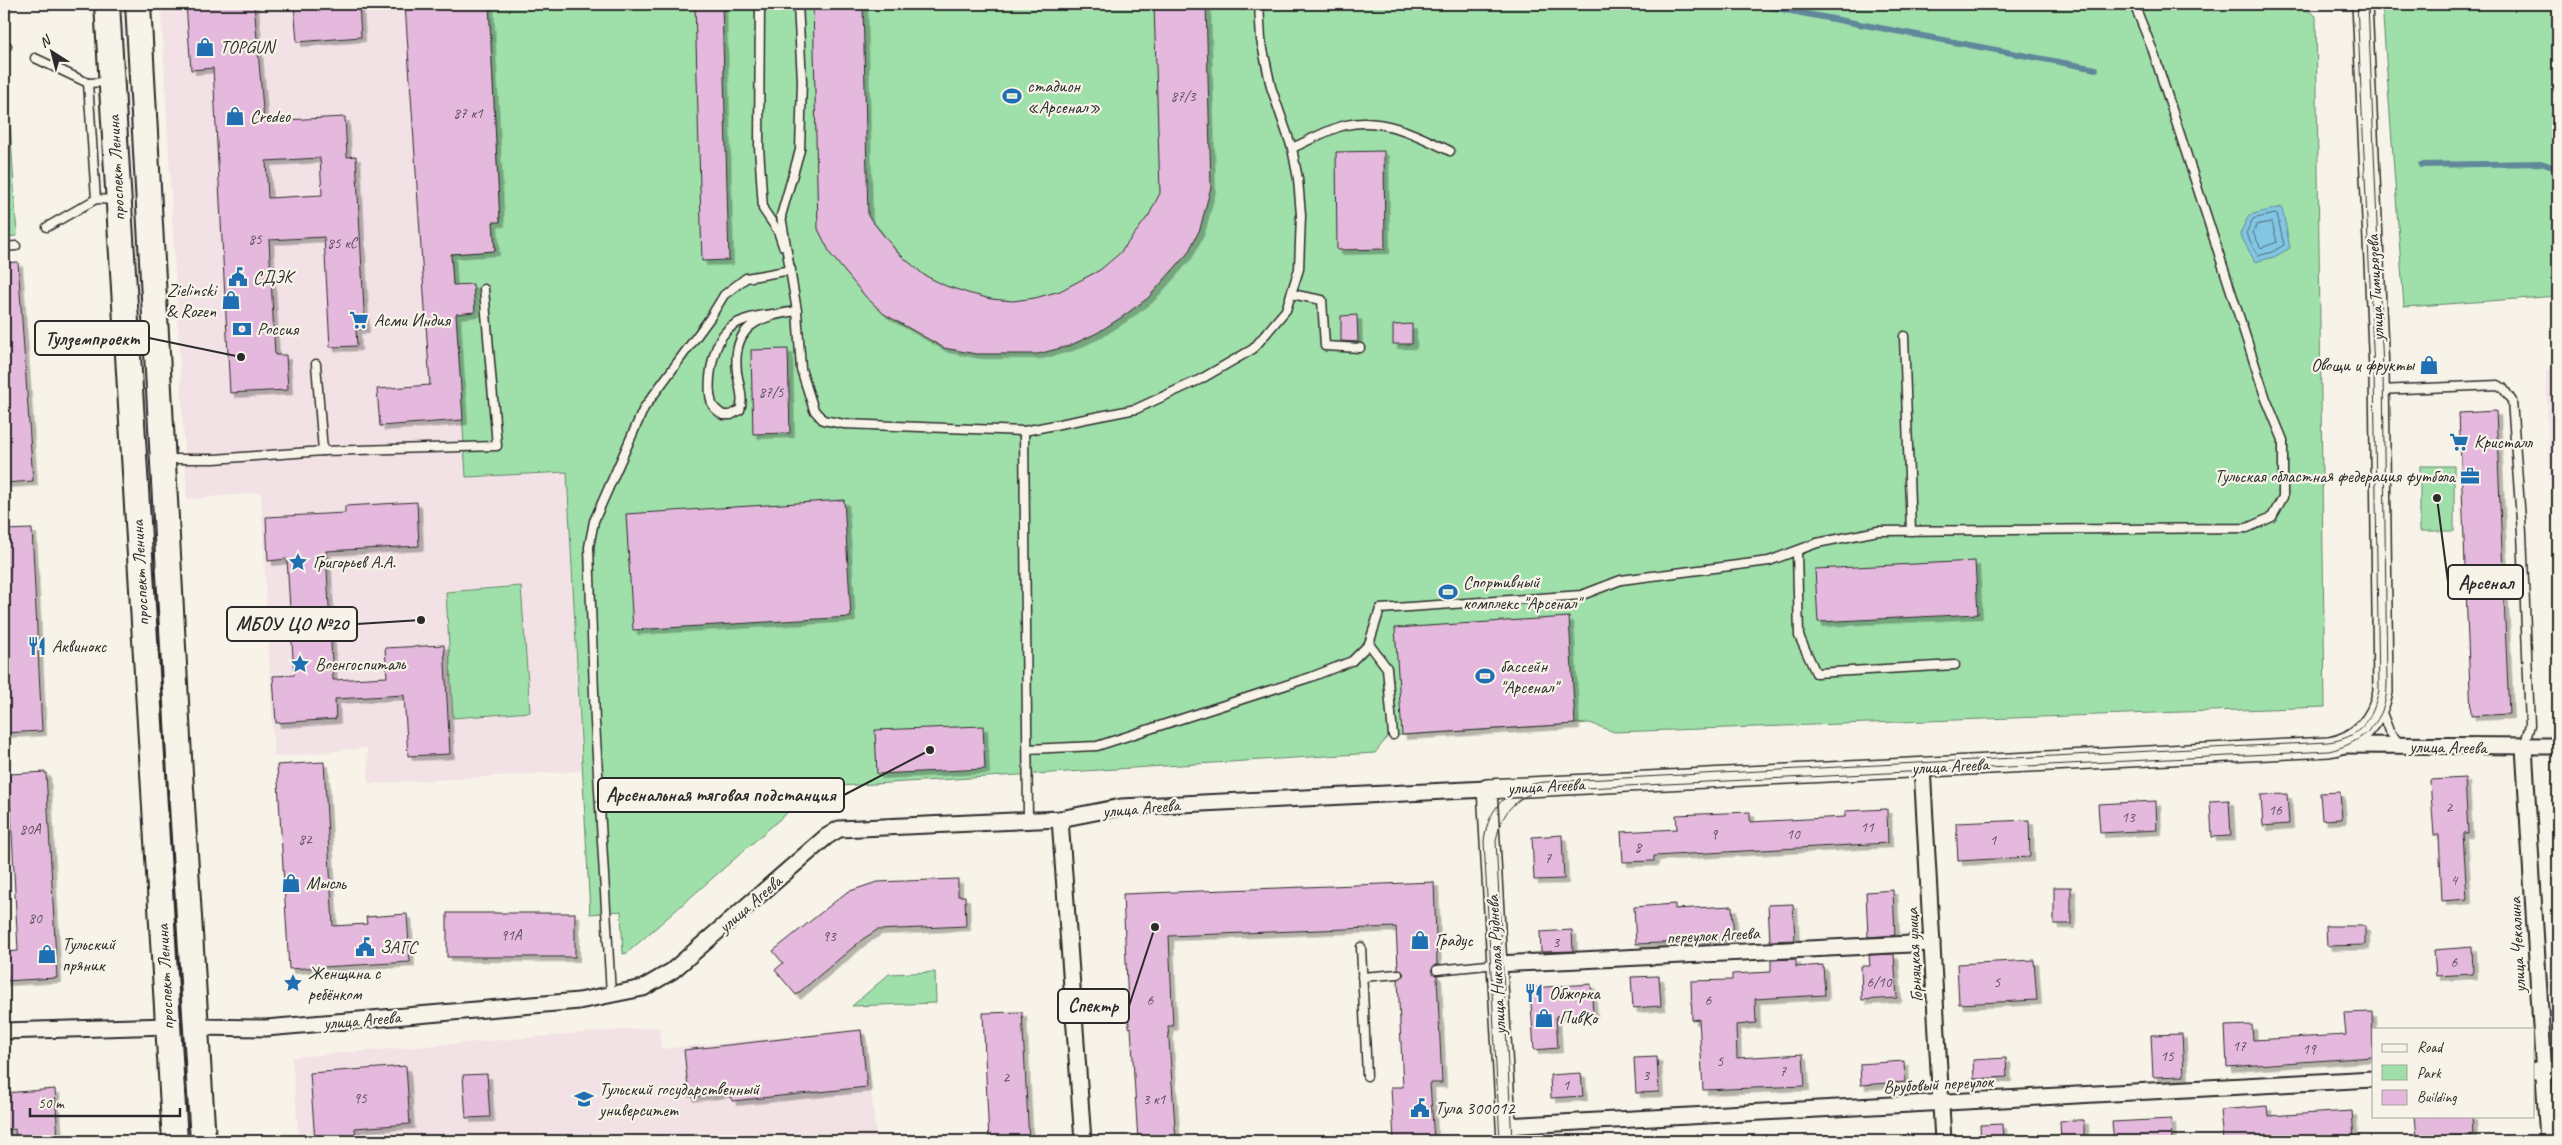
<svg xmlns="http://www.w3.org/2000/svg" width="2562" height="1145" font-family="Caveat,sans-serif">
<defs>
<filter id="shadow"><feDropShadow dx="4.5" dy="4.5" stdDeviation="0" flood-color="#0004"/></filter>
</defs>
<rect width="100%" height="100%" fill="#f7f3e8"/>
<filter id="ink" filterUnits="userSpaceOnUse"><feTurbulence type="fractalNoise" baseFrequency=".02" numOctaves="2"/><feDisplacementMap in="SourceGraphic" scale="10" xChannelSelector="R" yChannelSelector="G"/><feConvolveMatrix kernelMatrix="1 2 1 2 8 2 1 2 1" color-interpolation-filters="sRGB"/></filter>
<g filter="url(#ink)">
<g fill="#f2e2e5">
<polygon points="161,4 434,4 453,285 473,284 475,312 457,313 466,477 567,471 581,771 369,784 367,748 274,757 261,493 187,499"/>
<polygon points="2558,369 2558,520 2551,520 2546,370"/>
<polygon points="659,1027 661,1049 864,1029 877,1141 299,1141 292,1057"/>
</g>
<g fill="#9fe0aa" stroke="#65866a">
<polygon points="489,4 2298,4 2316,16 2325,707 1614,732 1590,723 1575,724 1388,736 1375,753 825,787 804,798 627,953 623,954 621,911 590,914 567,472 466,477 456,313 475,312 453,285 451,254 495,251 493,222 500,221"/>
<polygon points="2382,4 2558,4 2558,296 2404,307"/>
<polygon points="4,55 6,55 17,236 4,237"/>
<rect x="2420" y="466" width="34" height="65"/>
<polygon points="521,586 530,712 453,718 446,592"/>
<polygon points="935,972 936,1003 852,1006 889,974"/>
</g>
<polygon fill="#83c6e4" stroke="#60889a" points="2282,207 2290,248 2274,257 2255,262 2240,234 2249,215"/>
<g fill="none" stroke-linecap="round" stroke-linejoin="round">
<g stroke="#4e6975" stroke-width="1">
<polygon points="2277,214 2284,245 2272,252 2258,256 2246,233 2253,219"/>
<polygon points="2272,222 2277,242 2261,248 2253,233 2257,225"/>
</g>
<g stroke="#60889a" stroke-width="6">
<polyline points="1754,4 2096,69"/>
<polyline points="2421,165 2541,163 2558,169"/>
</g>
</g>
<g fill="#e5b9dd" stroke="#2b2b2b" fill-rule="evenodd" filter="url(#shadow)">
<path d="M186,4H254L264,121L345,117L347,157L356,156L365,329H356L357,346L330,347L324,237L269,240L275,355H286L288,390L230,393L213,68L191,70ZM320,158L322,195L268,198L266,161Z"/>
<polygon points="294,4 359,4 361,37 297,42"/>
<polygon points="405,4 489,4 500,222 493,222 495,251 451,254 453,285 473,284 475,312 456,314 463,420 380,426 377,389 430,385"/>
<polygon points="695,4 722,4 729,260 702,261"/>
<polygon points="813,4 863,4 868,216 897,252 924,275 946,286 968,293 991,299 1013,301 1035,298 1060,291 1100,270 1120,253 1149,215 1160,193 1154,4 1206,4 1211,187 1200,229 1188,253 1148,298 1122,317 1097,333 1069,346 1038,354 976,354 944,348 884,314 865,296 831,255 818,229"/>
<polygon points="1384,151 1385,249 1337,250 1336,152"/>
<polygon points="18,262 33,481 4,483 4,263"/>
<polygon points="1357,315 1358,342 1341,341 1341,316"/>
<polygon points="1412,324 1412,344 1393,344 1393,325"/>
<polygon points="788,349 790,433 753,434 751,350"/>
<polygon points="2496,411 2509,714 2471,716 2459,413"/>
<polygon points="844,500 851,617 633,630 626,514"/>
<polygon points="417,502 419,546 326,551 333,680 387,677 385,648 444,645 450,754 408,756 404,695 335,699 336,719 276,723 273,676 294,675 287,559 268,561 266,517 345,513 345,506"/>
<polygon points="32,529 42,731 4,733 4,530"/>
<polygon points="1975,561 1978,614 1818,622 1815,569"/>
<polygon points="1569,617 1575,724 1402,735 1395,628"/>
<polygon points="983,726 985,769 877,774 875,730"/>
<polygon points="324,762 333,926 367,924 366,917 407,914 410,962 289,969 277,765"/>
<polygon points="46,772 57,978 4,981 4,952 18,951 9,774"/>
<polygon points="2465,778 2468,833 2463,833 2467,899 2442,901 2439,835 2434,835 2430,780"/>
<polygon points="2340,792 2342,819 2322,820 2320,793"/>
<polygon points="2287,794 2289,824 2263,826 2261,795"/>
<polygon points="2229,800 2231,836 2212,837 2210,801"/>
<polygon points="2156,801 2157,830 2100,833 2098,804"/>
<polygon points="1887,809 1888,843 1654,856 1654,861 1623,862 1621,832 1677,829 1676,815 1750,812 1750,822 1845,817 1845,811"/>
<polygon points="2029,820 2030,857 1958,861 1956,823"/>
<polygon points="1562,835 1564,879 1534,880 1532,837"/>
<polygon points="958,879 958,896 965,896 966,926 877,930 863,939 796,995 775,970 783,963 773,951 847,892 877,882"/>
<polygon points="1434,882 1437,964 1431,970 1437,976 1442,1083 1430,1083 1434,1141 1394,1141 1391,1087 1403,1087 1398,980 1404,974 1398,968 1396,927 1169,936 1173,1026 1168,1026 1176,1141 1138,1141 1131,1027 1129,1028 1123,894"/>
<rect x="2054" y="887" width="17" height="37"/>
<polygon points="1893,890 1895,935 1868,937 1866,892"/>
<polygon points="1675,904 1675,909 1732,906 1734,940 1636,944 1634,907"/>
<polygon points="1793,904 1795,940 1770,941 1768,905"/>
<rect x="447" y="913" width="128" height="44"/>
<polygon points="2326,926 2365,926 2365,945 2327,946"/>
<polygon points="1572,930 1573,951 1541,952 1540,932"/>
<polygon points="2472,947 2473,974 2436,976 2434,950"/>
<polygon points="1894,954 1897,998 1862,1000 1861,966 1870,966 1869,955"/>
<polygon points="1796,959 1796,967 1823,965 1825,995 1755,999 1756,1023 1736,1025 1737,1058 1803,1054 1805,1086 1703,1090 1699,1019 1692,1020 1691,981 1732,980 1732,974 1771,972 1771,960"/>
<polygon points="2034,960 2037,1000 1959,1004 1957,964"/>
<polygon points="1659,976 1661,1006 1633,1008 1631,977"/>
<polygon points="1591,984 1593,1014 1556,1016 1558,1048 1534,1050 1530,988"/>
<polygon points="1022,1012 1029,1141 989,1141 983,1013"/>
<polygon points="2372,1012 2373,1057 2227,1067 2225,1026 2252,1025 2253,1040 2346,1035 2344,1013"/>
<polygon points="861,1030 867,1087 732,1101 731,1092 689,1097 684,1050"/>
<polygon points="2182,1034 2184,1076 2153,1077 2151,1035"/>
<polygon points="1657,1057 1659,1092 1636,1093 1634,1058"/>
<polygon points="2006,1058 2007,1077 1974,1079 1973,1060"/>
<polygon points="1904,1061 1905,1082 1861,1085 1860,1064"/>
<polygon points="406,1066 410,1124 355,1128 356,1141 315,1141 310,1073"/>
<polygon points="1581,1073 1583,1096 1551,1098 1550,1075"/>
<polygon points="487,1074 490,1117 466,1118 463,1075"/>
<polygon points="55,1089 58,1141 16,1141 15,1129 4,1130 4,1093"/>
<polygon points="2267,1106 2268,1116 2352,1111 2354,1140 2223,1141 2220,1110"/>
<polygon points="2415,1116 2472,1116 2473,1135 2417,1138"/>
<polygon points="2171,1119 2172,1141 2114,1141 2112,1122"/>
<polygon points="2076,1120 2084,1120 2084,1141 2061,1141 2060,1121"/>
<polygon points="2002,1124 2003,1141 1981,1141 1980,1125"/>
</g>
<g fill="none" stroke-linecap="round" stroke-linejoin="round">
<g stroke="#2b2b2b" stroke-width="11">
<g id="service">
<polyline points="760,4 759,147 763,209 778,231 783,246"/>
<polyline points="798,4 802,81 800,150 781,216 797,311 801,369 814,410 823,420 844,424 1024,431 1136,409 1201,379 1253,349 1286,310 1299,269 1301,215 1298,179 1292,148 1271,87 1261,40 1259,4"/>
<polyline points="4,46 7,46"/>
<polyline points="35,58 88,83 109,82"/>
<polyline points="88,83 96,199"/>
<path d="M1292,148C1309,141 1328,129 1346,125C1382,117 1418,135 1450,151"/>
<polyline points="47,227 96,199 115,200"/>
<polyline points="4,247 16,246"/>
<polyline points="1291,294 1322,300 1325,346 1360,348"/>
<path d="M773,314C755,316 735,319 723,335C712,351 706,385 712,404C714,409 719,412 723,415H731L740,410C744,398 739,386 737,372C732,327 757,316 797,311"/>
<polyline points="1904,336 1911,531"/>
<polyline points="316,364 323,451"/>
<polyline points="2379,390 2498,385 2503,388 2512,401 2522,533 2530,725 2524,747"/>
<polyline points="1024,431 1028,819"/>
<polyline points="165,459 214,459 323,451 497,446 484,289"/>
<polyline points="1797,551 1799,636 1816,673 1955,665"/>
<polyline points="1369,644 1387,668 1393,735"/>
<polyline points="2381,710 2389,731 2399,743"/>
<polyline points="1028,749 1097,746 1311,677 1352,661 1369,644 1380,609 1582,595 1621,580 1769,561 1817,543 1878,531 2247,528 2272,517 2283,497 2283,440 2266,399 2153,51 2134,4"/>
<polyline points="1361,947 1367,1076"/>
<polyline points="1437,970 1497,964"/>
<polyline points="1362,977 1398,974"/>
<polyline points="611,994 595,722 589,547 594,521 644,408 710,318 724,295 746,278 791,270 790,267"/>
</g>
</g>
<g stroke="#2b2b2b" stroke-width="19">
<g id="minor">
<polyline points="2339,745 2558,746"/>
<polyline points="2524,747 2548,1141"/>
<polyline points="1922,767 1943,1141"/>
<polyline points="1060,819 1083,1141"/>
<polyline points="1497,964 1932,943"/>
<polyline points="195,1027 266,1028 579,1001 643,988 672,971 826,837 839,829 1060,819 1121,807 1487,789"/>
<polyline points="4,1031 167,1026"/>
<polyline points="2535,1070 2558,1069"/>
<polyline points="1506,1126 2373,1079"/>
</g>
</g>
<g stroke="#2b2b2b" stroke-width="22">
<path id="tertiary" d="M1507,1141L1487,789L2329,747C2359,742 2377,720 2383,692L2379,370L2362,4"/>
</g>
<g stroke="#2b2b2b" stroke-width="28">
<g id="primary">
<polyline points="107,4 175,1141"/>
<polyline points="138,4 179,757 203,1141"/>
</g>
</g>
<use href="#service" stroke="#f7f3e8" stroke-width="8"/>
<use href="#minor" stroke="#f7f3e8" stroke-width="15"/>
<use href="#tertiary" stroke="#f7f3e8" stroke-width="19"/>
<use href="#primary" stroke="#f7f3e8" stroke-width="24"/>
<g stroke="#2b2b2b" stroke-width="1">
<path d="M1500,1141L1484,841C1488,806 1511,785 1545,782L2328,742C2360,738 2373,720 2379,690L2374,370L2357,4"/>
<path d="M1512,1141L1496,841C1501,812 1517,794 1546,790L2329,751C2363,743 2387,721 2387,684L2383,370L2368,4"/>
</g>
</g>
</g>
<defs>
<g id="shop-bare" transform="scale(1.5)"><path d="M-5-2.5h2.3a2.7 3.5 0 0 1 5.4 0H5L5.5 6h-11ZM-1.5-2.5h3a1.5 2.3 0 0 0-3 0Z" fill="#1f6fb2" stroke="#f7f3e8" stroke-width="2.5" paint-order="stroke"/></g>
<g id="stadium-bare" transform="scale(1.5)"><path d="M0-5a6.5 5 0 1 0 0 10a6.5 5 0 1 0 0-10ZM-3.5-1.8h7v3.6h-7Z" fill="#1f6fb2" stroke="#f7f3e8" stroke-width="2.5" paint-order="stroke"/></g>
<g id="civic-bare" transform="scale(1.5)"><path d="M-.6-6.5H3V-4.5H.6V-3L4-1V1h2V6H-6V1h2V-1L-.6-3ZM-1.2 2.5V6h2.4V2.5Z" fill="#1f6fb2" stroke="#f7f3e8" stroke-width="2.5" paint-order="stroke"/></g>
<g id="supermarket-bare" transform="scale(1.5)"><path d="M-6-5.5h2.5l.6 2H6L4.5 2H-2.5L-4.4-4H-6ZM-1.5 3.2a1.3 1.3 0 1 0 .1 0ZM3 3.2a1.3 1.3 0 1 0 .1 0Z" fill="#1f6fb2" stroke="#f7f3e8" stroke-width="2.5" paint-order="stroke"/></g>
<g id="bank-bare" transform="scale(1.5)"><path d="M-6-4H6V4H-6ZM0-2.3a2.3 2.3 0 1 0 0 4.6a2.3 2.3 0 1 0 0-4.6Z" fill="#1f6fb2" stroke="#f7f3e8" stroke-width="2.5" paint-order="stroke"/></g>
<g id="office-bare" transform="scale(1.5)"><path d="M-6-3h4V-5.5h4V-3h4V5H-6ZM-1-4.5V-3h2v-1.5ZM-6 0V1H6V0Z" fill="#1f6fb2" stroke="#f7f3e8" stroke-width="2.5" paint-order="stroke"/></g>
<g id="sight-bare" transform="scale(1.5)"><path d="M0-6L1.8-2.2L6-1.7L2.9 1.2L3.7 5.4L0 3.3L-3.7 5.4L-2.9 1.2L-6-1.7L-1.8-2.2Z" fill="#1f6fb2" stroke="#f7f3e8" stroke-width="2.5" paint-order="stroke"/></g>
<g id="restaurant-bare" transform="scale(1.5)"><path d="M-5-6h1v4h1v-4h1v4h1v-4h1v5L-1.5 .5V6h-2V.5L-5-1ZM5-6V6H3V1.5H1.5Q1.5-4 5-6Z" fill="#1f6fb2" stroke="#f7f3e8" stroke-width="2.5" paint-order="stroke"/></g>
<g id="university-bare" transform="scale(1.5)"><path d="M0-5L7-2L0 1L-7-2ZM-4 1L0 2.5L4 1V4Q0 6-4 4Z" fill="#1f6fb2" stroke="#f7f3e8" stroke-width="2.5" paint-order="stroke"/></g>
</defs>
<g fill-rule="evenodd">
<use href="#shop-bare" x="205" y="47"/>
<use href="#stadium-bare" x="1012" y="96"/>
<use href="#shop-bare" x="235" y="116"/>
<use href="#civic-bare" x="238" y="277"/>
<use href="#shop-bare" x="231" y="300"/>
<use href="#supermarket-bare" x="359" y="320"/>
<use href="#bank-bare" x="242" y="329"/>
<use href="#shop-bare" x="2429" y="365"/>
<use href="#supermarket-bare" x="2459" y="442"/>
<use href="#office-bare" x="2470" y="476"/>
<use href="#sight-bare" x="298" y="562"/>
<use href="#stadium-bare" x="1448" y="592"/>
<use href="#restaurant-bare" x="37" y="646"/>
<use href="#sight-bare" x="300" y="664"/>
<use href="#stadium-bare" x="1485" y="676"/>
<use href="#shop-bare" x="291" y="883"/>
<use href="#shop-bare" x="1420" y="940"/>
<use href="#civic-bare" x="365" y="947"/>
<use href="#shop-bare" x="47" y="954"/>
<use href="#sight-bare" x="293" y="983"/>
<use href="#restaurant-bare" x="1534" y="993"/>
<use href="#shop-bare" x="1544" y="1018"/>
<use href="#university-bare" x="584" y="1099"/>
<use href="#civic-bare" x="1420" y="1108"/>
</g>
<g text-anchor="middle" stroke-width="4.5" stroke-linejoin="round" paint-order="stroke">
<g font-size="15" fill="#5a4e58">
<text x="1183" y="101">87/3</text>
<text x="468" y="118">87 к1</text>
<text x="255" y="244">85</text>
<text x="342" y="248">85 кС</text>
<text x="771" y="397">87/5</text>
<text x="2449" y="812">2</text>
<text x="2275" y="815">16</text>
<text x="2128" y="822">13</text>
<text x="1867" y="832">11</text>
<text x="30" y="834">80А</text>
<text x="1714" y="839">9</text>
<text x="1793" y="839">10</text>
<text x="305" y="844">82</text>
<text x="1993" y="845">1</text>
<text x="1638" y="852">8</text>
<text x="1548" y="863">7</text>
<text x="2454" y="885">4</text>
<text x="35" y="923">80</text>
<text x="511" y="940">91А</text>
<text x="829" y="941">93</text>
<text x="1556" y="947">3</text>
<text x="2454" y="967">6</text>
<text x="1879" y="987">6/10</text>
<text x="1997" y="987">5</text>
<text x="1150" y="1005">6</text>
<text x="1708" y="1005">6</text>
<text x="2239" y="1051">17</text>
<text x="2309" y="1054">19</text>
<text x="2167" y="1061">15</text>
<text x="1720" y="1066">5</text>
<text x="1783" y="1076">7</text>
<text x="1646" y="1080">3</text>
<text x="1006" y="1082">2</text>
<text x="1566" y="1090">1</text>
<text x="360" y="1103">95</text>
<text x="1154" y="1104">3 к1</text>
</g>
<g font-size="18" fill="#2b2b2b" stroke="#f7f3e8" text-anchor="start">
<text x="220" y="53">TOPGUN</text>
<text x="1027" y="92">стадион<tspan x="1027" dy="21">«Арсенал»</tspan></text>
<text x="250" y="122">Credeo</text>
<text x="253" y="283">СДЭК</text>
<text x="216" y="296" text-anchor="end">Zielinski<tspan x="216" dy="21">&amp; Rozen</tspan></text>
<text x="374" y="326">Асми Индия</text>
<text x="257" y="335">Россия</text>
<text x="2414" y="371" text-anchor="end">Овощи и фрукты</text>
<text x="2474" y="448">Кристалл</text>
<text x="2455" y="482" text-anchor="end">Тульская областная федерация футбола</text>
<text x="313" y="568">Григорьев А.А.</text>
<text x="1463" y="588">Спортивный<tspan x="1463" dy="21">комплекс "Арсенал"</tspan></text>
<text x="52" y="652">Аквинокс</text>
<text x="315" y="670">Военгоспиталь</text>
<text x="1500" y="672">бассейн<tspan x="1500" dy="21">"Арсенал"</tspan></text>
<text x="306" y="889">Мысль</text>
<text x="1435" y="946">Градус</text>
<text x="62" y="950">Тульский<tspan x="62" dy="21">пряник</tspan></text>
<text x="380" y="953">ЗАГС</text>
<text x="308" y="979">Женщина с<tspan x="308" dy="21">ребëнком</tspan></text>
<text x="1549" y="999">Обжорка</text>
<text x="1559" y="1024">ПивКо</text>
<text x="599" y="1095">Тульский государственный<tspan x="599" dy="21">университет</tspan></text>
<text x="1435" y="1114">Тула 300012</text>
</g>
<g font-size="18" fill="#2b2b2b" stroke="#f7f3e8">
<text transform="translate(116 168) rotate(-93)" y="6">проспект Ленина</text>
<text transform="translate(2375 288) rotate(-93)" y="6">улица Тимирязева</text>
<text transform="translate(140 573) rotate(-93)" y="6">проспект Ленина</text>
<text transform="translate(2448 747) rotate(1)" y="6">улица Агеева</text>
<text transform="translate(1950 766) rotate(-3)" y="6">улица Агеева</text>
<text transform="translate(1546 786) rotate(-3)" y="6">улица Агеева</text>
<text transform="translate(1141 808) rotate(-5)" y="6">улица Агеева</text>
<text transform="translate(750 904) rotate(-41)" y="6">улица Агеева</text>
<text transform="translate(1713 935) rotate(-3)" y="6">переулок Агеева</text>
<text transform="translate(2517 945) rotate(-93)" y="6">улица Чекалина</text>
<text transform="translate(1914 955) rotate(-93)" y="6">Горняцкая улица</text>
<text transform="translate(1496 965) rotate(-93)" y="6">улица Николая Руднева</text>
<text transform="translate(165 977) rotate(-93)" y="6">проспект Ленина</text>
<text transform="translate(362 1020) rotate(-5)" y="6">улица Агеева</text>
<text transform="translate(1938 1084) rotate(-3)" y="6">Врубовый переулок</text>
</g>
</g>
<path fill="none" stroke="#2b2b2b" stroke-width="2" d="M241 357L149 338M2437 498L2448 582M421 620L357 624M930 750L844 795M1155 927L1129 1006"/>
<g fill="#2b2b2b" stroke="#f7f3e8" stroke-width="2">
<circle cx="241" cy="357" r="5"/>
<circle cx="2437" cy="498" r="5"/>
<circle cx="421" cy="620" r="5"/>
<circle cx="930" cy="750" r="5"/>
<circle cx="1155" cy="927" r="5"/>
</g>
<g fill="#f7f3e8" stroke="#2b2b2b" stroke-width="2">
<rect x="35" y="321" width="114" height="34" rx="5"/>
<rect x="2448" y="565" width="75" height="34" rx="5"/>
<rect x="227" y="607" width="130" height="34" rx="5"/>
<rect x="598" y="778" width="246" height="34" rx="5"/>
<rect x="1058" y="989" width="71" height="34" rx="5"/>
</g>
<g font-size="19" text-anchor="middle" font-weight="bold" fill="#2b2b2b">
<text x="92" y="345">Тулземпроект</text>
<text x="2486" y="589">Арсенал</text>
<text x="292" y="630">МБОУ ЦО №20</text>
<text x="721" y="801">Арсенальная тяговая подстанция</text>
<text x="1093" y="1012">Спектр</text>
</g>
<rect width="2562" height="1145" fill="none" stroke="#f7f3e8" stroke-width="20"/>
<rect x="10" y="10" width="2542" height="1125" fill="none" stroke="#2b2b2b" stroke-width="2" filter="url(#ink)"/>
<rect x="2372" y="1028" width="162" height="90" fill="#f7f3e8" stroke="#a5a39c"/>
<rect x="2382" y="1044" width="25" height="8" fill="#f7f3e8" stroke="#a5a39c"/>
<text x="2417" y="1052" font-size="15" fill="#2b2b2b">Road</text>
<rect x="2382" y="1065" width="25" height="15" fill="#9fe0aa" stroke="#a5a39c"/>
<text x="2417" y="1078" font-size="15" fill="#2b2b2b">Park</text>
<rect x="2382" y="1090" width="25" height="15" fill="#e5b9dd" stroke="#a5a39c"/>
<text x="2417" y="1102" font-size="15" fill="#2b2b2b">Building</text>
<g transform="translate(52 52) rotate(324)" stroke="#f7f3e8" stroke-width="4" paint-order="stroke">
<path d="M0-4L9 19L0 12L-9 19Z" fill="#2b2b2b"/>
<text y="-8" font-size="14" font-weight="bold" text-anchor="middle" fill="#2b2b2b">N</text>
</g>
<path d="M30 1108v8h150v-8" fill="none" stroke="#2b2b2b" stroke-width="2.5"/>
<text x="38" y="1108" font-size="15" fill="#2b2b2b" stroke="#f7f3e8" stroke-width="4" paint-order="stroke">50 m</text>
</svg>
